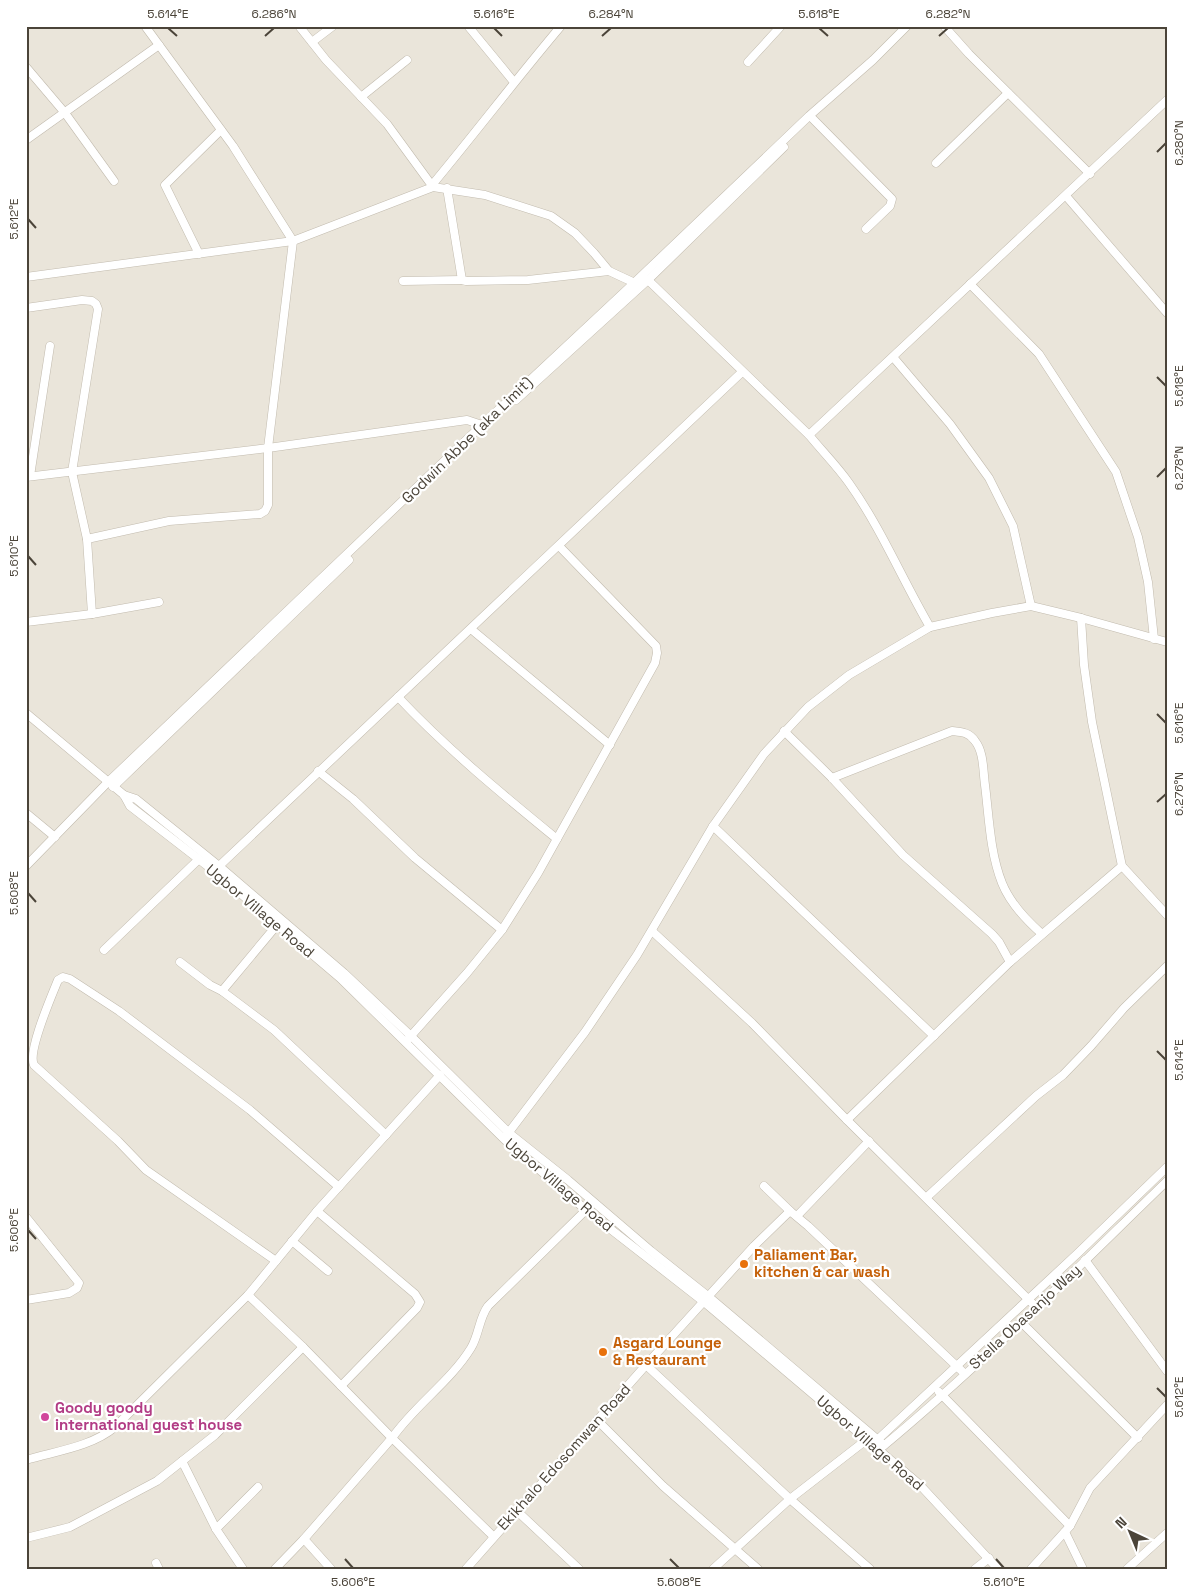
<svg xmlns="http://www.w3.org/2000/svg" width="1193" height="1595" font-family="'Space Grotesk',sans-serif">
<rect width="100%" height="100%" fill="#f6f3ec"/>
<rect fill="#eae5da" x="26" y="26" width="1141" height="1543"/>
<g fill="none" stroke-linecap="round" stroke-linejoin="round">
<g stroke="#c2bbae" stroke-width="9">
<g id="minor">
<polyline points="299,26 326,60 387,124 433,187 485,195 551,216 575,233 594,253 609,271 637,284"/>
<polyline points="468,26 514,82"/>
<polyline points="944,26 969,54 1090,174"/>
<polyline points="312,42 333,26"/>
<polyline points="748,62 781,26"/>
<polyline points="26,67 65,113 114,181"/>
<polyline points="361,97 407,60"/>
<polyline points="813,119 892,199 890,206 866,229"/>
<polyline points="26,140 159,45"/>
<polyline points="936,163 1008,93"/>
<path d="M432,185C476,132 517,78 561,26"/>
<polyline points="447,188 462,280 466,281 528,280 609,271"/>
<polyline points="1066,196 1167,313"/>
<polyline points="199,254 165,185 221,130"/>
<polyline points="26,277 293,241 433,187"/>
<polyline points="648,280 809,435 1167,100"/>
<polyline points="403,281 462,280"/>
<polyline points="970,284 1039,354 1116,472 1138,537 1148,582 1154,639"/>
<polyline points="26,308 82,300 92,301 96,304 98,309 72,472 87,539 92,614"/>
<polyline points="893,357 950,424 989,478 1013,526 1031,606"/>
<polyline points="516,400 648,280 784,147"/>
<path d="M809,435C822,451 837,466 849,483C881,528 902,579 930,627"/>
<polyline points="30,476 50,346"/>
<polyline points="26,477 268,448 467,420 485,426"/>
<polyline points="87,539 169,521 260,514 265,511 268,505 268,448 293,241 233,146 145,26"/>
<polyline points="1081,618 1084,665 1092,722 1122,866 1167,915"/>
<polyline points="26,622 92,614 159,602"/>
<polyline points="471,629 610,745"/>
<path d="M398,697C447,749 502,794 557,839"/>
<polyline points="26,713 124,795 130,806 214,871 340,978 504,1139 586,1210 704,1302 919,1484 998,1569"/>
<polyline points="784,731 832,778 903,855 992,934 999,942 1010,962"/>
<polyline points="318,771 353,799 415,858 502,930"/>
<path d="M832,778L952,731C961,732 969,732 975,741C984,752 983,771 985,785C989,817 990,853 1002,883C1010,903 1026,920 1042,934"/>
<polyline points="113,787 349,560"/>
<polyline points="124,795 136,799 219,866 344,973 411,1036 509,1133 568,1180 651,1251 709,1297 884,1445"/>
<polyline points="26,813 55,837"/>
<polyline points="713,826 934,1036"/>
<polyline points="26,866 108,782 482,425 634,283 809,116 873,60 907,26"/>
<polyline points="217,868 742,372"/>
<polyline points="652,931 752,1023 847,1120 1036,1307"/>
<polyline points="104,950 198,860"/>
<polyline points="180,962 210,985 222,991 274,1030 386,1135"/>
<polyline points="222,991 277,925"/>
<polyline points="409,1038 467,973 502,930 538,873 655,663 657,653 656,646 559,546"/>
<polyline points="847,1120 1010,962 1122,866"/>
<polyline points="506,1136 585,1032 637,955 713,826 764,754 808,707 849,675 930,627 992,613 1031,606 1081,618 1167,642"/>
<polyline points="764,1186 790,1211"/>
<polyline points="927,1197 1036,1096 1063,1075 1091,1046 1124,1008 1167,966"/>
<polyline points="317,1211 415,1294 420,1302 417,1308 341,1386"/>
<polyline points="797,1216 869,1141"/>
<polyline points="26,1217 79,1283 77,1288 69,1293 26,1300"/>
<polyline points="292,1241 328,1271"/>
<polyline points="1085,1260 1167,1371"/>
<path d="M276,1261L146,1170L118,1141L34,1065C27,1052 52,995 58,980L63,977L70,979L119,1011L250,1110L339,1187"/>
<polyline points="248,1295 303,1347 392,1438 493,1536"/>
<polyline points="1021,1322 1138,1438"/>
<polyline points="646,1365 790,1499 870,1569"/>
<polyline points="939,1392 1070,1526"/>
<polyline points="597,1420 663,1486 758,1569"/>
<polyline points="874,1443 1078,1253 1167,1167"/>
<path d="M881,1448C981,1365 1073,1272 1167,1181"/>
<path d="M26,1460C56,1451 91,1447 115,1427L248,1295L317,1211L440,1075"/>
<polyline points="182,1461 216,1529 243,1569"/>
<polyline points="517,1511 579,1569"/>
<polyline points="216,1529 258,1487"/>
<polyline points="1065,1532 1083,1569"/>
<polyline points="26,1538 70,1527 157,1481 215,1435 303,1347"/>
<polyline points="304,1539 331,1569"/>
<polyline points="156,1563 159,1569"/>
<path d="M275,1569L304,1539L392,1438C415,1405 450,1382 471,1348C479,1335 479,1318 488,1306L586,1210"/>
<polyline points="466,1569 646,1365 754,1246 790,1211 808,1226 965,1374"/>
<polyline points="713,1569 790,1499 870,1437"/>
<polyline points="975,1569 989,1558"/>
<polyline points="1031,1569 1070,1526 1090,1488 1167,1405"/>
<polyline points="1127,1569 1167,1533"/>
</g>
</g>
<use href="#minor" stroke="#fff" stroke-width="8"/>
</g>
<path fill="none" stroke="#4b4439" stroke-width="2" d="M168,28L177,36M494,28L502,36M819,28L828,36M265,36L274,28M602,36L611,28M939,36L948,28M1157,152L1166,143M28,219L36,228M1157,377L1166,386M1157,477L1166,468M28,556L36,565M1157,714L1166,723M1157,802L1166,794M28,893L36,902M1157,1051L1166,1060M28,1230L36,1239M1157,1388L1166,1397M345,1559L353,1568M670,1559L679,1568M996,1559L1004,1568"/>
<g fill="#e8710a" stroke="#fff" stroke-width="2">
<circle cx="744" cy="1264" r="5"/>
<circle cx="603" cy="1352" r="5"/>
</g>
<circle fill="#d1479c" stroke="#fff" stroke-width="2" cx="45" cy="1417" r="5"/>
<g text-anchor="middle" stroke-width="4.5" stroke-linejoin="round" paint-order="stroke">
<g font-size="15" fill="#4b4439" stroke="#fff">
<text transform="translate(467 440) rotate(-44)" y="5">Godwin Abbe (aka Limit)</text>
<text transform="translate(260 911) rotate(40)" y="5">Ugbor Village Road</text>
<text transform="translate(559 1185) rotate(40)" y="5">Ugbor Village Road</text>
<text transform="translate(1025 1317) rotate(-43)" y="5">Stella Obasanjo Way</text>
<text transform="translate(870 1443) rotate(41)" y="5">Ugbor Village Road</text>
<text transform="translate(564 1457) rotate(-48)" y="5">Ekikhalo Edosomwan Road</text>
</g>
<g font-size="15" font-weight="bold" fill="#c56008" stroke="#fff" text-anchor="start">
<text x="754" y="1260">Paliament Bar,<tspan x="754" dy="17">kitchen &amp; car wash</tspan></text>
<text x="613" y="1348">Asgard Lounge<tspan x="613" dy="17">&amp; Restaurant</tspan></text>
</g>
<g font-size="15" font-weight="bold" fill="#b23c85" stroke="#fff" text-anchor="start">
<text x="55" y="1413">Goody goody<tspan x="55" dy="17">international guest house</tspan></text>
</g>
</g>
<rect width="1193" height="1595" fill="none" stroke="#ffffff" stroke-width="55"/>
<g transform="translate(1130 1532) rotate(316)" stroke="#ffffff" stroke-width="4" paint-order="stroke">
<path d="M0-4L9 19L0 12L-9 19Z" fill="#4b4439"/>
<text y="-8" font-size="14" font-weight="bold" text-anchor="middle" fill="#4b4439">N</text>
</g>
<rect x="28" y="28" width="1138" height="1540" fill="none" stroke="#4b4439" stroke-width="2"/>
<g font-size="12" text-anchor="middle" fill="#4b4439">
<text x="168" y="18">5.614°E</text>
<text x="274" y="18">6.286°N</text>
<text x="494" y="18">5.616°E</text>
<text x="611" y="18">6.284°N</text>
<text x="819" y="18">5.618°E</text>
<text x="948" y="18">6.282°N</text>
<text transform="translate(1179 143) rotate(-90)" y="4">6.280°N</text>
<text transform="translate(14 219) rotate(-90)" y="4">5.612°E</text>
<text transform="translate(1179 386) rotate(-90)" y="4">5.618°E</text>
<text transform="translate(1179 468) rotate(-90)" y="4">6.278°N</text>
<text transform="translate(14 556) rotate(-90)" y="4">5.610°E</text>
<text transform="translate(1179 723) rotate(-90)" y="4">5.616°E</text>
<text transform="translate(1179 794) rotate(-90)" y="4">6.276°N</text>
<text transform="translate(14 893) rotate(-90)" y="4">5.608°E</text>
<text transform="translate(1179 1060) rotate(-90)" y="4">5.614°E</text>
<text transform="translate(14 1230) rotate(-90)" y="4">5.606°E</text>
<text transform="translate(1179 1397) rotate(-90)" y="4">5.612°E</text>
<text x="353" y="1586">5.606°E</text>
<text x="679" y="1586">5.608°E</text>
<text x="1004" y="1586">5.610°E</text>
</g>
</svg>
